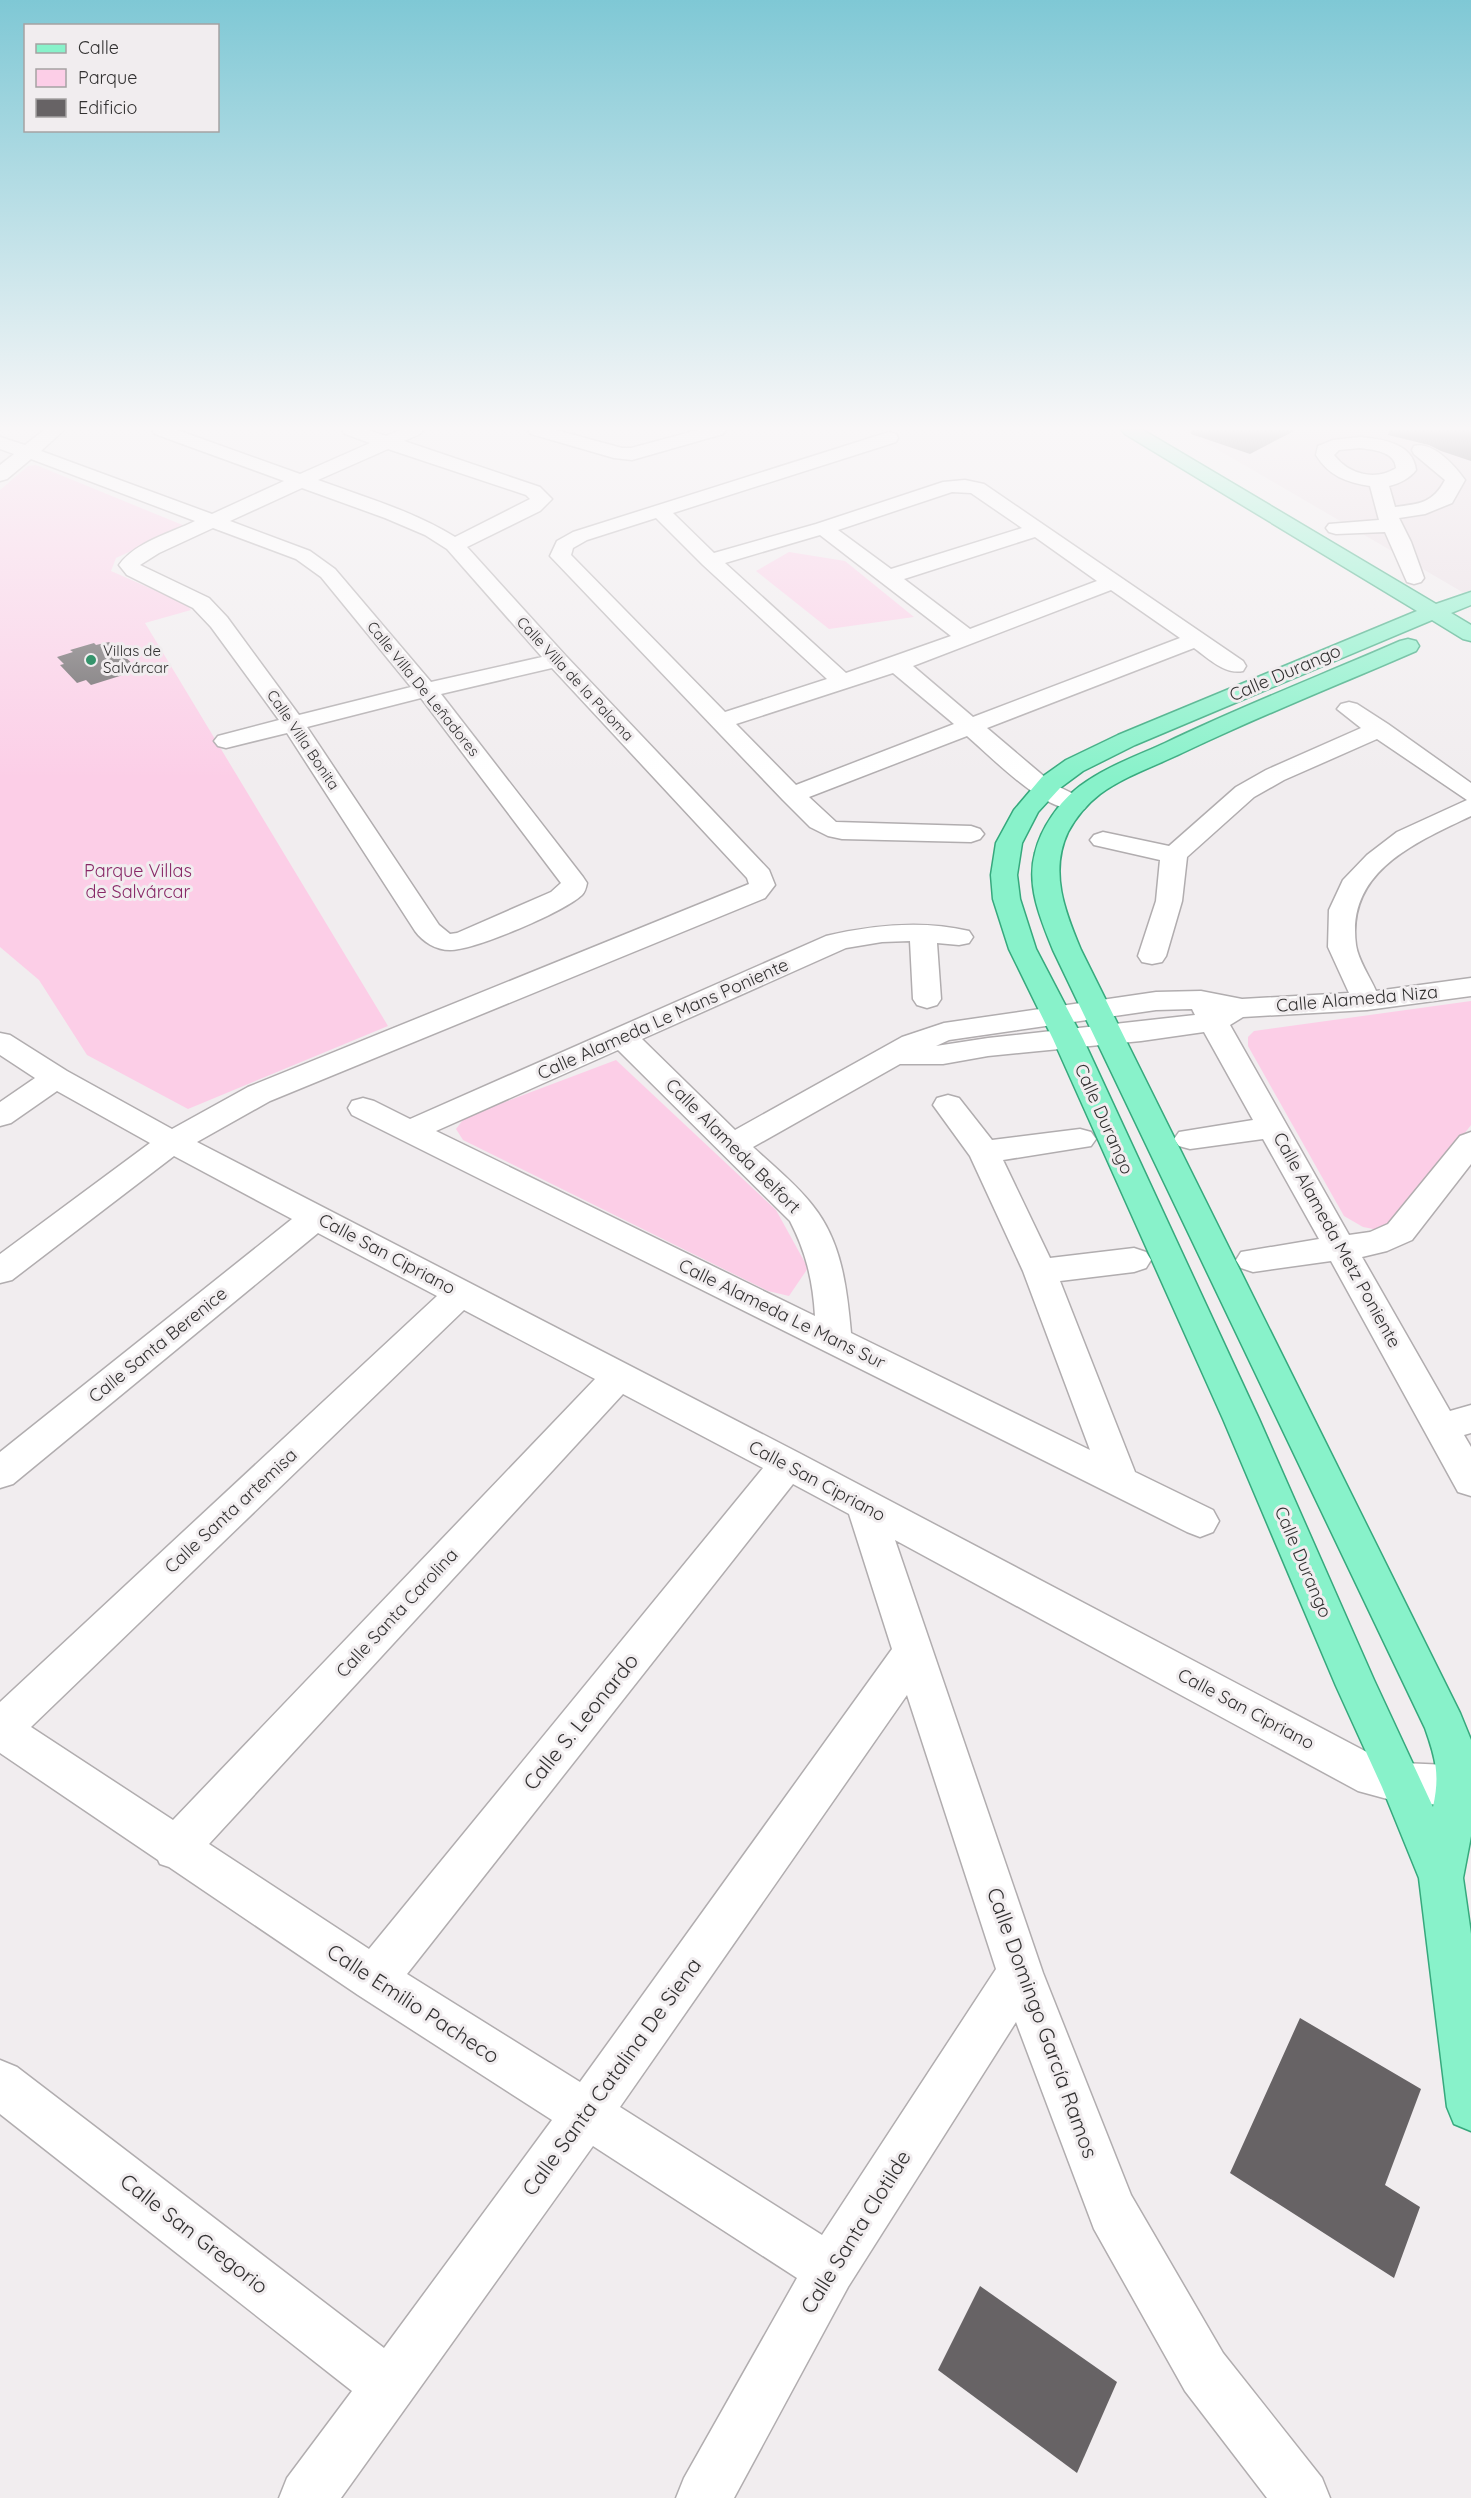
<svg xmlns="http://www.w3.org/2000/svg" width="1471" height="2498" font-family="Quicksand,sans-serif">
<rect width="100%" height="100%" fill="#f1edef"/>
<polygon fill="#ebdfe5" points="1184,430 1471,430 1471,590 1464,593"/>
<g fill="#fccee7">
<polygon points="36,465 185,526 116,558 111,571 186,604 191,610 145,623 388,1026 188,1109 87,1055 39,980 0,947 0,490 28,466"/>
<polygon points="789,552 845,561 914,617 829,629 756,571"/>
<polygon points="1471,1001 1471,1125 1389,1232 1363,1227 1344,1216 1248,1046 1248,1037 1254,1031"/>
<polygon points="616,1060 776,1210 808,1268 789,1296 768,1291 463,1140 456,1129 465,1117"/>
</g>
<g fill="#676365">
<polygon points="1192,430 1296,430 1250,454 1191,434"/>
<polygon points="1389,430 1471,430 1471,461 1441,451 1429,445 1388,435"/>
<polygon points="109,642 139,670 91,685 86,680 77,683 60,665 64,664 57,657 73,652 70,650 94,643 96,645"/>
<polygon points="1300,2018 1421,2089 1385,2185 1420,2207 1394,2278 1230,2173"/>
<polygon points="980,2286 1117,2382 1077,2473 938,2370"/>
</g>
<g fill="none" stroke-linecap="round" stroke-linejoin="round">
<g stroke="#b1adaf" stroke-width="3">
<g id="minor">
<path d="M44,430H64L41,451L212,514L284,481L155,434L152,430H177L300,474L370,443L345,434L342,430H368L386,436L400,430H423L420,434L404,441L540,487L552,499L540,511L467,547L565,655L769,870L775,885L765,898L270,1101L197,1142L801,1454L1380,1759L1402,1763L1471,1766V1806L1402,1803L1358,1791L895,1540L1043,1973L1131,2195L1223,2353L1322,2478L1330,2498H1267L1185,2391L1094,2229L1016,2022L848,2287L734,2498H676L684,2478L797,2278L593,2146L341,2498H279L287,2478L352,2391L0,2114V2060L17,2067L384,2348L552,2120L358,1995L169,1867L160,1864L158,1860L0,1753V1702L437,1296L318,1233L13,1484L0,1488V1452L292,1219L174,1156L12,1280L0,1283V1254L150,1143L57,1091L11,1123L0,1126V1102L35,1078L0,1055V1033L10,1035L67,1071L172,1129L248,1087L749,884L747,878L552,668L441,694L583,877L587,883C586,888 585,892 582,895C564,912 475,950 450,950C436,950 423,942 415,931L287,733L226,748L218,746L214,741L218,736L279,720L211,627L193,608L127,575L119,565C135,542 171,533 195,521L31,459L7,479L0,481V465L14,454L0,449V437L25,445ZM388,449L526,495L530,499L455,537C413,511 364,497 318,480ZM302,488L385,518L425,535L447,549L542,657L431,682L335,569L310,551L230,521ZM213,528L296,559L321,577L411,687L299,715L227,617L209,598L140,565L159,553ZM421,698L561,883L551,892L457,933L450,934L439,925L307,727ZM464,1310L595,1379L173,1820L31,1727ZM623,1394L763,1468L369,1949L209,1844ZM793,1484L849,1514L892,1649L580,2082L407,1974ZM907,1695L996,1969L822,2235L620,2107Z"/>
<polygon points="528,430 556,430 622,448 631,448 698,430 726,430 723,434 632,460 614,458 531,434"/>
<path d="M889,432L896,434L898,438L896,442L673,513L714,553L816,524L943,482L965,480L984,484L1243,661L1246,666L1243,671C1225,675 1208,658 1194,648L987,728L1053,784L1084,799L1088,804L1084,809C1049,818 993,758 967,736L809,797L836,822L971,826L980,829L984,834L980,839L971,842L842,839L828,836L810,827L783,800L550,556L557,541L573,532ZM952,492L971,493L1022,528L891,569L838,530ZM656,518L703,565L827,679L725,712L571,555L573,548L587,540ZM820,535L951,636L846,673L725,563ZM1035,537L1097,581L970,629L904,579ZM1111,590L1180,638L973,717L913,666ZM893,673L954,724L796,785L736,724Z"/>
<path d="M1360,437C1382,439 1413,443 1416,470C1410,478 1399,484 1389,486L1395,507C1420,504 1433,503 1445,480L1414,454L1412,450L1414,446C1433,441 1455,466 1465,480L1452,503L1425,514L1399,518L1411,542L1424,578L1421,582L1414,584L1407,582L1385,532L1336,534L1329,532L1326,528L1329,524L1379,520L1370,486C1346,482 1329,476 1316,455L1318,446L1333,440ZM1360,448C1373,450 1395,451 1396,468C1376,481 1349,475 1334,455L1339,450Z"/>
<path d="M1349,702L1357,704L1388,724L1471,783V816C1415,843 1346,871 1356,945C1358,960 1370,977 1376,991L1471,978V996L1367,1010L1243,1017L1230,1025L1349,1235L1370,1232L1388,1224L1460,1136L1471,1132V1164L1412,1240L1387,1251L1362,1257L1450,1411L1471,1405V1433L1464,1435L1471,1447V1496L1458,1492L1331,1261L1253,1272L1241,1268L1236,1260L1241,1252L1319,1239L1263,1139L1190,1149L1179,1146L1174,1139L1179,1132L1253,1120L1204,1032L1141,1041L988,1056L943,1064H900L753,1147C773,1166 796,1184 813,1206C842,1242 847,1289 851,1333L1090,1450L1023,1271L970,1156L933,1105L937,1098L948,1095L959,1098L992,1140L1080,1129L1091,1132L1096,1139L1091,1146L1003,1160L1050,1258L1134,1248L1146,1252L1151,1260L1146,1268L1134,1272L1060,1281L1135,1472L1213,1510L1219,1521L1213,1532L1200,1537L1187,1532L352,1115L348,1108L352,1101L363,1098L374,1101L410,1119L826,936C873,925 922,920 969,931L973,937L969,943L959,945L937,943L941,999L937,1005L927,1008L917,1005L913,999L910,941L882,942L846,948L642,1039L735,1130L902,1037L944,1023L1156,992L1201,991L1242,999L1349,993L1328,947L1329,910L1343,880L1367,855L1397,832L1467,800L1377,739L1284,780L1254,797L1187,857L1182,901L1166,956L1162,962L1152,964L1142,962L1138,956L1156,901L1160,860L1094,845L1090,840L1094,835L1103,832L1169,846L1236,787L1266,770L1361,728L1337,709L1341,704ZM1192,1009L1195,1015L988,1038L936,1046L949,1040L1156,1010ZM618,1050L790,1221C806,1252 813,1281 815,1316L436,1131Z"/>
</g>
</g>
<g stroke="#36a97d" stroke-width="3">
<path id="major" d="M1122,430H1143L1436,604L1471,592V605L1451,613L1471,625V641L1463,639L1432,620L1135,745L1083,771L1060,788L1038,812L1022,843L1017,875L1020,899L1036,949L1083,1039L1259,1419L1374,1680L1433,1807C1440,1775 1436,1759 1425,1728L1053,950C1041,920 1026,886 1035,853C1041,828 1059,802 1080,786C1105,767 1137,756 1165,743C1242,706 1322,675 1400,641L1408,639L1416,641L1419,646L1416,651C1338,685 1259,716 1182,753C1155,766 1125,776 1100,794C1087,804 1076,817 1068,832C1049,872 1065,912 1081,950L1460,1713L1471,1740V1836L1463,1878L1471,1934V2131L1454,2124L1447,2107L1419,1878L1382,1787L1336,1686L1223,1419L1053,1039L1009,949L993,899L991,875L996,843L1014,810L1042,777L1066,760L1118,735L1417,611L1125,434Z"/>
</g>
<use href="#minor" fill="#fff" fill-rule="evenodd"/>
<use href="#major" fill="#88f2ca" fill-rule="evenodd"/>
</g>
<linearGradient id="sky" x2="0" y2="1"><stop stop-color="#7fc8d5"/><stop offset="0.55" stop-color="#f9f7f8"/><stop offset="1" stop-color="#f9f7f8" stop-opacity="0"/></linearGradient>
<rect width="1471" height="779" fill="url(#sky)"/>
<circle fill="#35946c" stroke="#f1edef" stroke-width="2" cx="91" cy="660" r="6"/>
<g text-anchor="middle" stroke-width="6" stroke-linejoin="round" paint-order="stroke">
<g font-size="15" fill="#323131" stroke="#f1edef" text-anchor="start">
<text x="103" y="656">Villas de<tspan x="103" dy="17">Salvárcar</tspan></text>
</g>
<g font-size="15" fill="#323131" stroke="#f1edef">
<text transform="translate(575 679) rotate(47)" y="5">Calle Villa de la Paloma</text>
<text transform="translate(423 689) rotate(51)" y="5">Calle Villa De Leñadores</text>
<text transform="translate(303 740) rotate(56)" y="5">Calle Villa Bonita</text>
</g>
<g font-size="18" fill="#323131" stroke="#f1edef">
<text transform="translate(1285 673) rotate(-23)" y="6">Calle Durango</text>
<text transform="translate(1357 999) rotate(-5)" y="6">Calle Alameda Niza</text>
<text transform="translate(663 1019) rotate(-24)" y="6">Calle Alameda Le Mans Poniente</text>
<text transform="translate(1104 1119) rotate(66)" y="6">Calle Durango</text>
<text transform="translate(733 1146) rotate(45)" y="6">Calle Alameda Belfort</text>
<text transform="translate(1337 1240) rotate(61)" y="6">Calle Alameda Metz Poniente</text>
<text transform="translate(387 1254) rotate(28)" y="6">Calle San Cipriano</text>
<text transform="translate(782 1314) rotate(26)" y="6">Calle Alameda Le Mans Sur</text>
<text transform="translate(158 1345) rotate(-39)" y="6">Calle Santa Berenice</text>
<text transform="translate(817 1481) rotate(28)" y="6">Calle San Cipriano</text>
<text transform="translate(231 1511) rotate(-43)" y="6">Calle Santa artemisa</text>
<text transform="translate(1303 1562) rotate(67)" y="6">Calle Durango</text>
<text transform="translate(397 1613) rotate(-47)" y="6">Calle Santa Carolina</text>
<text transform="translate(1246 1709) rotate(28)" y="6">Calle San Cipriano</text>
</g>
<g font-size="18" fill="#882867" stroke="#f1edef">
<text x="138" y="877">Parque Villas<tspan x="138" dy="21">de Salvárcar</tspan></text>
</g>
<g font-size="21" fill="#323131" stroke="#f1edef">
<text transform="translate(581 1722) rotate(-51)" y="7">Calle S. Leonardo</text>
<text transform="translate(413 2004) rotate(33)" y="7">Calle Emilio Pacheco</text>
<text transform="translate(1042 2023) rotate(70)" y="7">Calle Domingo García Ramos</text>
<text transform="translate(612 2077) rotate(-54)" y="7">Calle Santa Catalina De Siena</text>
<text transform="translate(856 2232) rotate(-58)" y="7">Calle Santa Clotilde</text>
<text transform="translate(194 2234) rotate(38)" y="7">Calle San Gregorio</text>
</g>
</g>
<rect x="24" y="24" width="195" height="108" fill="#f1edef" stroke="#a5a2a3" stroke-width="1.5"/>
<rect x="36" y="44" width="30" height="9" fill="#88f2ca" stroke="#a5a2a3" stroke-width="1.5"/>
<text x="78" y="54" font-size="18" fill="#323131">Calle</text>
<rect x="36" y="69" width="30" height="18" fill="#fccee7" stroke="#a5a2a3" stroke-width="1.5"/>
<text x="78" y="84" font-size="18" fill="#323131">Parque</text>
<rect x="36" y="99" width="30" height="18" fill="#676365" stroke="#a5a2a3" stroke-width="1.5"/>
<text x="78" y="114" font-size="18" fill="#323131">Edificio</text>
</svg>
